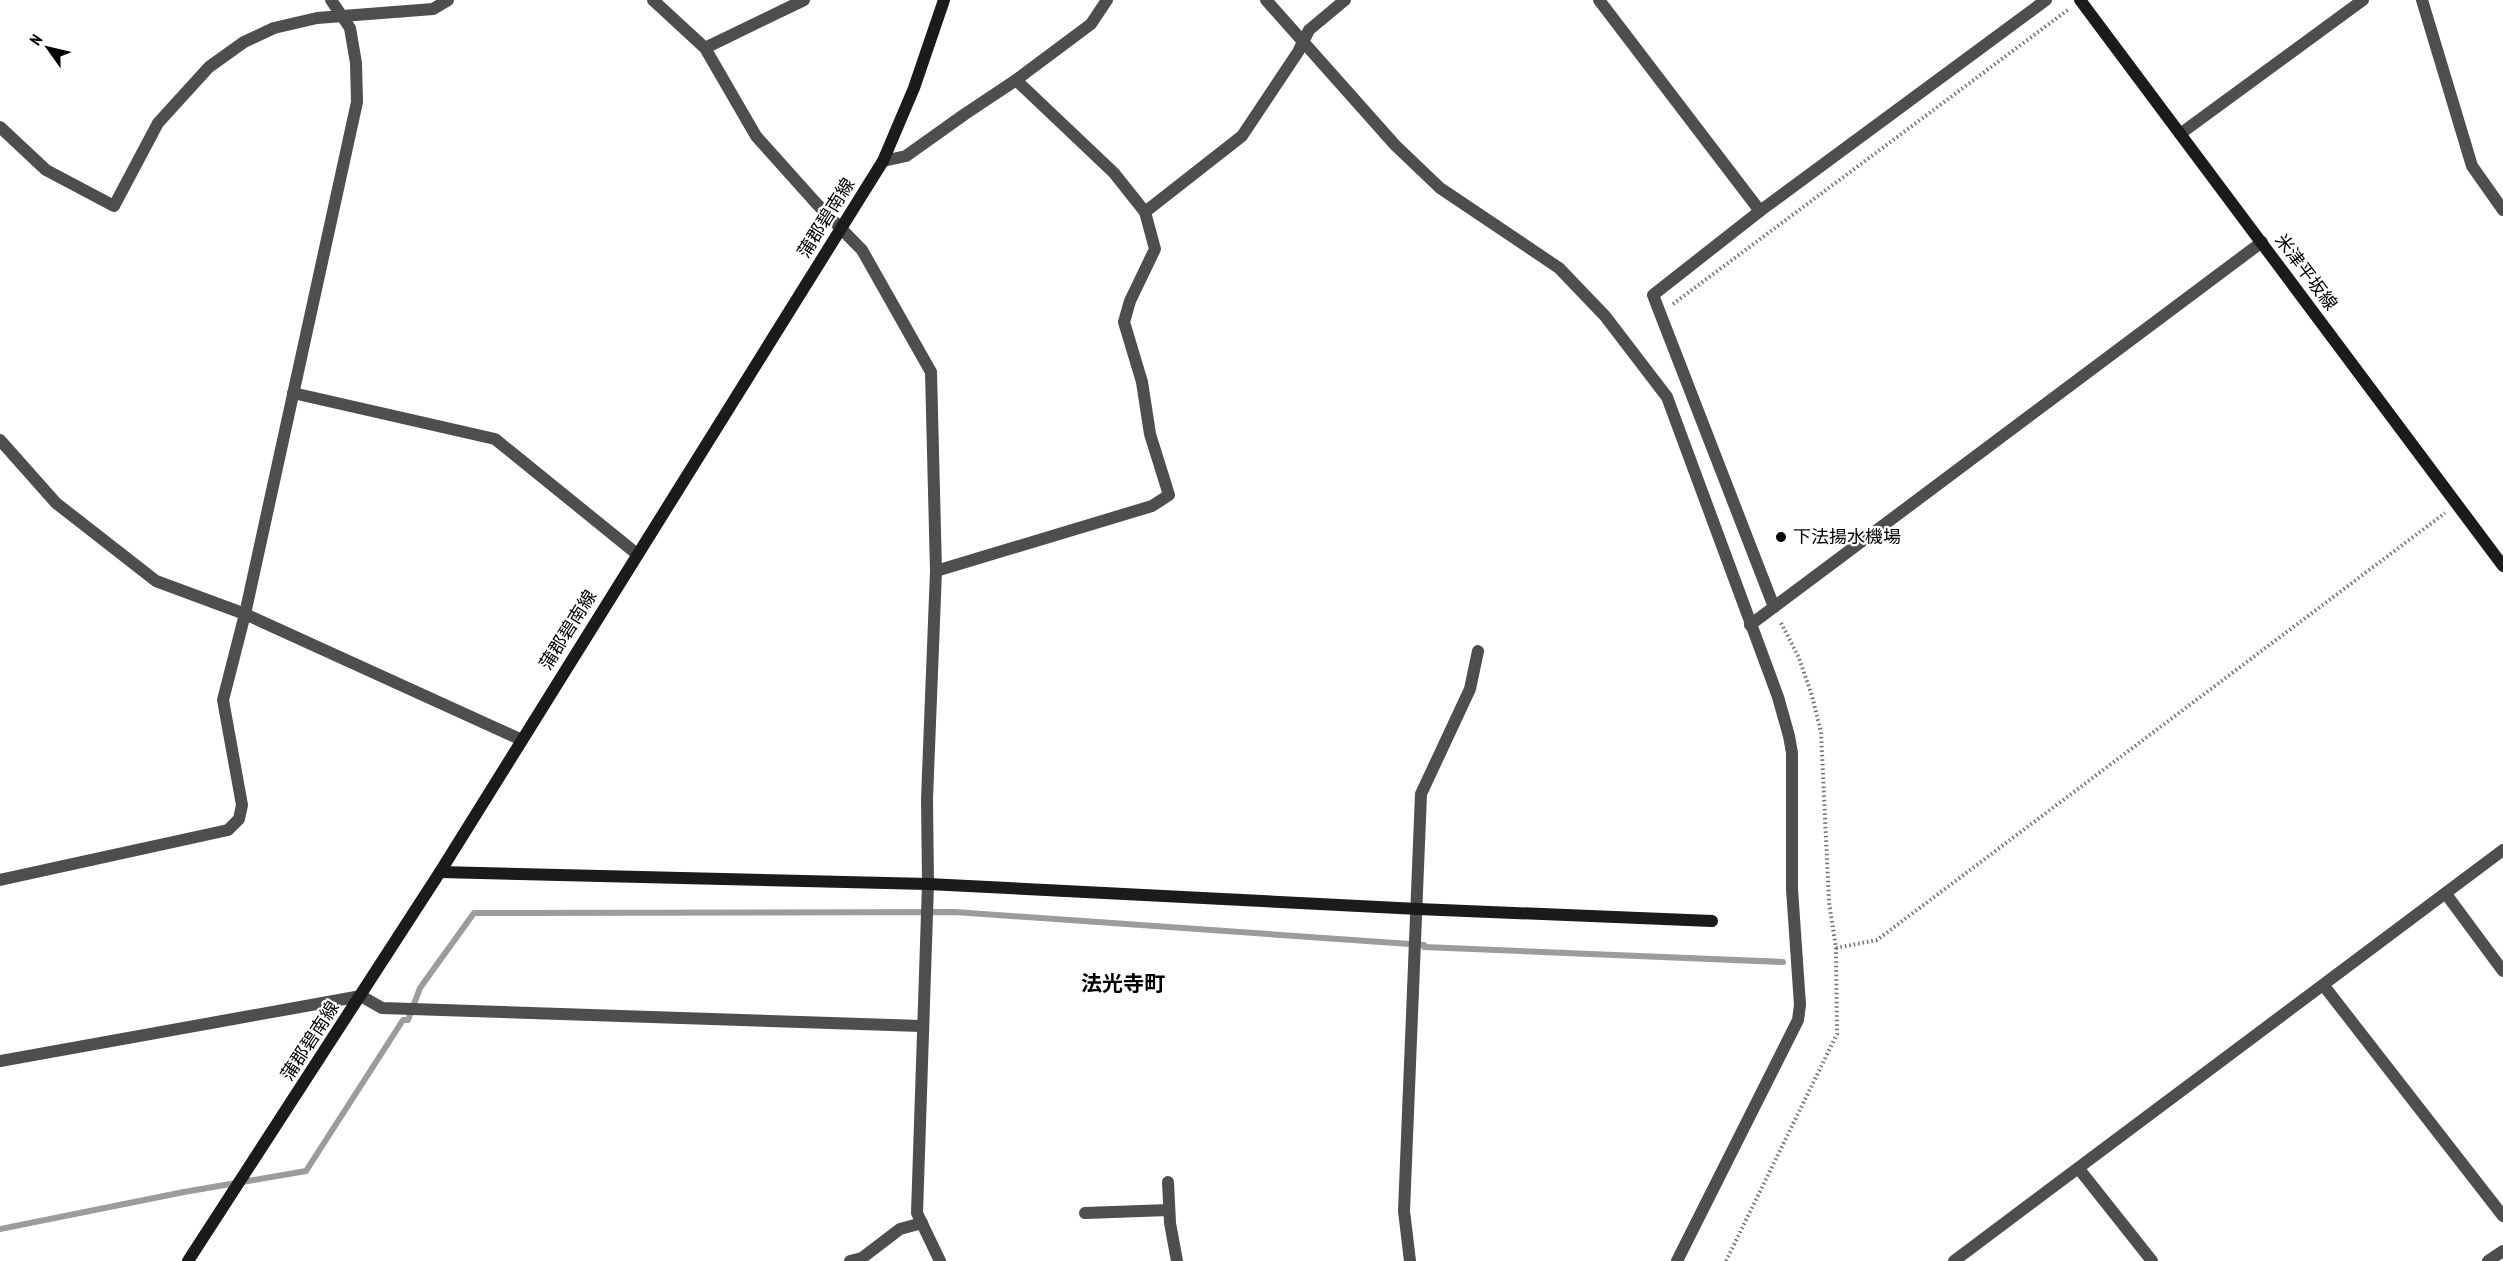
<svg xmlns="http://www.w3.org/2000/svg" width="2503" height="1261" font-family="'PT Sans Narrow','Noto Sans JP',sans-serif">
<rect width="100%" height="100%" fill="#fff"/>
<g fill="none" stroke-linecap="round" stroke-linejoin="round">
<polyline stroke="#9c9c9c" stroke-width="6" points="0,1229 184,1192 306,1171 403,1020 408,1020 420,988 474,913 955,912 1424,945 1424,947 1783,962"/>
<g stroke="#707070" stroke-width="4" stroke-dasharray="1.5 3" stroke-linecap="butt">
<polyline points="1673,304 2069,9"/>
<polyline points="1836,948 1877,940 2445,513"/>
<polyline points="1726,1261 1837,1034 1836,948 1829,902 1821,732 1812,696 1799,658 1780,621"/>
</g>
<g stroke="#4e4e4e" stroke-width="12">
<polyline points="653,0 705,48 756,136 816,203 862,250 931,372 936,571 927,799 928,884 917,1213 940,1261"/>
<polyline points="1266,0 1395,145 1440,188 1559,268 1605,316 1667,397 1778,697 1789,736 1792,753 1792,889 1800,1005 1798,1020 1677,1261"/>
<polyline points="1599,0 1760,211"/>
<polyline points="2422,0 2472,166 2503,210"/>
<polyline points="705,48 804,0"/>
<polyline points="0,127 46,170 114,206 158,123 209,67 244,42 274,28 317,18 433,9 448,0"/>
<polyline points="2180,134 2363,0"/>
<polyline points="883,161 906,156 965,114 1016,80 1091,24 1107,0"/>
<polyline points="1145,212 1242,136 1298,52 1309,30 1345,0"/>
<polyline points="293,393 495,439 637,554"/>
<polyline points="0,440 56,503 156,581 245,614 522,740"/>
<polyline points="936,571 1152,506 1169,495 1150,434 1142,382 1124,322 1130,301 1155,249 1145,212 1114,173 1016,80"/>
<polyline points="1774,607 1653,295 1760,211 2046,0"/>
<polyline points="1750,625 2262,242"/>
<polyline points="0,880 228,830 239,819 242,805 223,700 245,614 357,102 356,63 350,28 331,0"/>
<polyline points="2446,894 2503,971"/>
<polyline points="2324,986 2503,1216"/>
<polyline points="0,1061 361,996 382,1008 921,1026"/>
<polyline points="2079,1169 2152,1261"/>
<polyline points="1168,1182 1170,1223 1177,1261"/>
<polyline points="1085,1213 1169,1210"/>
<polyline points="850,1261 862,1258 900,1229 922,1223"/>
<polyline points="1410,1261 1404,1211 1421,794 1470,689 1478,651"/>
<polyline points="1954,1261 2503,850"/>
<polyline points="2488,1261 2503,1251"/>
</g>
<g stroke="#1b1b1b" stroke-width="12">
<polyline points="2080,0 2503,566"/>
<polyline points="440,872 928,884 1418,909 1712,921"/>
<polyline points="188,1261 440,872 883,161 914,88 944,0"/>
</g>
</g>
<circle fill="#000" stroke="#fff" stroke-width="2" cx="1781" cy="537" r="6"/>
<g text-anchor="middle" stroke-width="4.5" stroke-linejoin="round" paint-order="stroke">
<g font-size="18" fill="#000" stroke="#fff">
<text transform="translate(826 218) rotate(-58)" y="6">蒲郡碧南線</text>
<text transform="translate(2306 272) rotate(53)" y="6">米津平坂線</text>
<text transform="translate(568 630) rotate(-58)" y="6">蒲郡碧南線</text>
<text transform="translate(310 1041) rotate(-57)" y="6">蒲郡碧南線</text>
</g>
<g font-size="18" fill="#000" stroke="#fff" text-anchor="start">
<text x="1793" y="543">下法揚水機場</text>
</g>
<g font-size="21" font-weight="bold" fill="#000" stroke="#fff">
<text x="1123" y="991">法光寺町</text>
</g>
</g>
<g transform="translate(48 48) rotate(304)" stroke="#ffffff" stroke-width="4.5" paint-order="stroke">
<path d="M0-4.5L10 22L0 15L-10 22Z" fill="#000000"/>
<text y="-9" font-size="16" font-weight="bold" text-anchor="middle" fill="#000000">N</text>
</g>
</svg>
